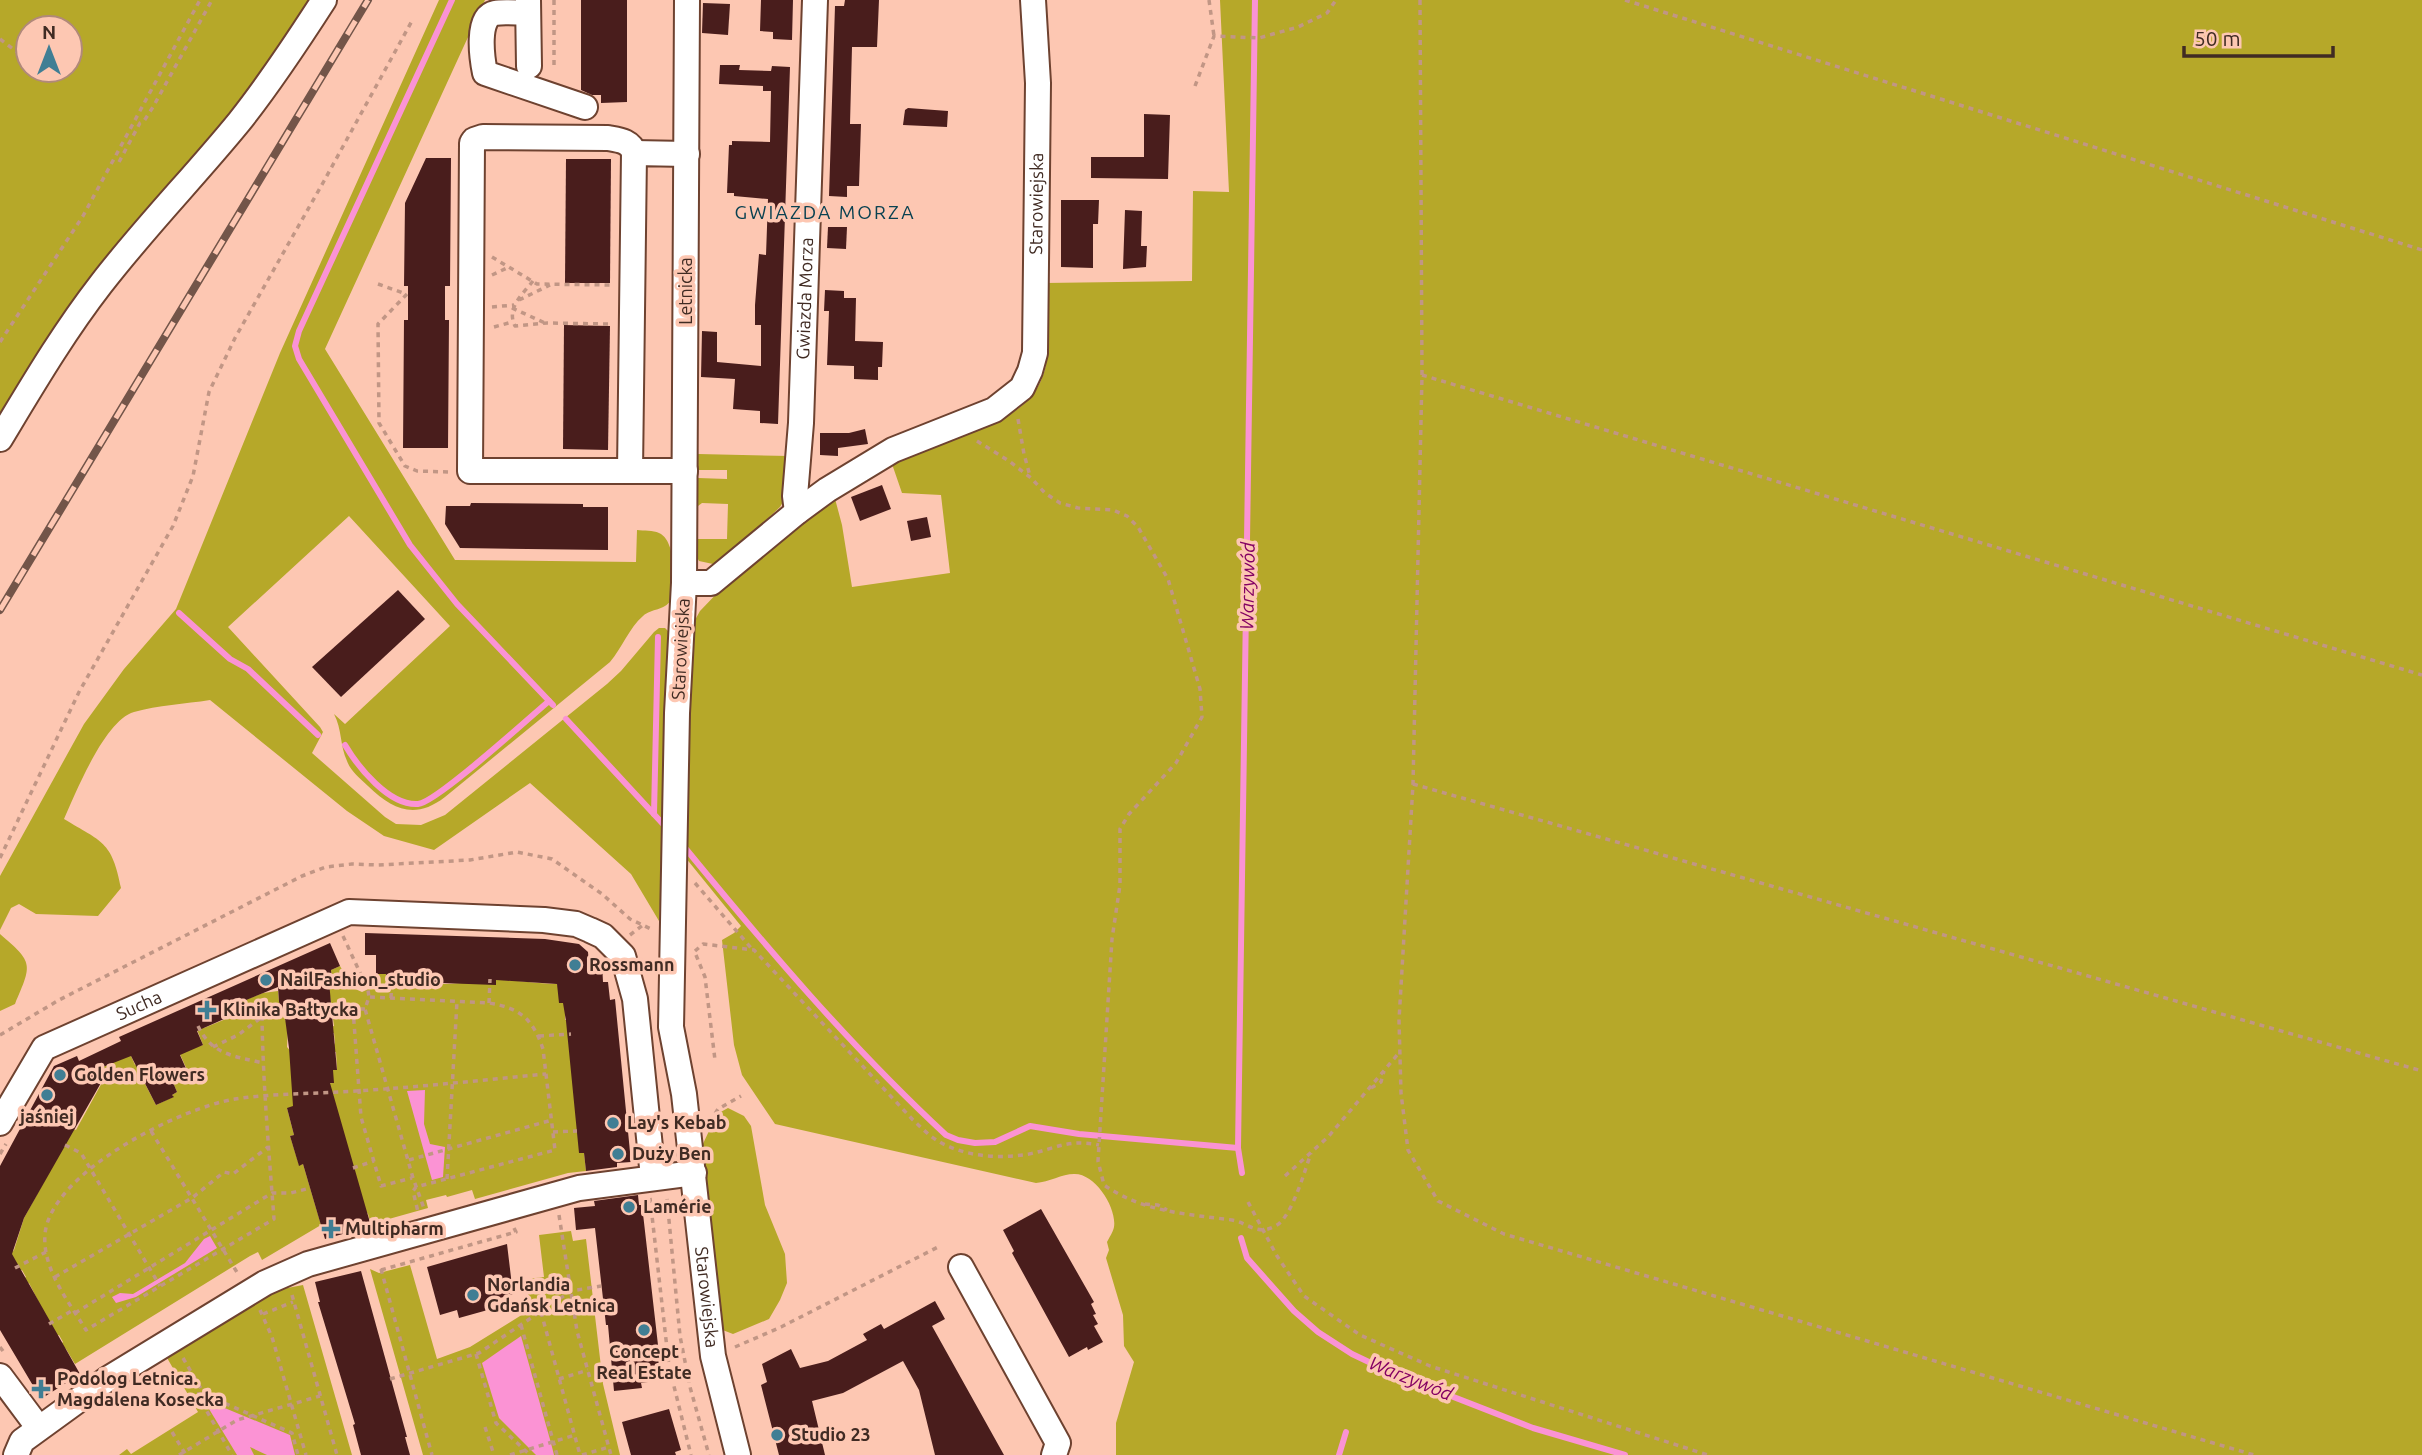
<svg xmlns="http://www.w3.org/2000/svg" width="2422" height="1455" font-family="Ubuntu,sans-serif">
<rect width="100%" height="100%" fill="#fdc7b2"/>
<g fill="#b6a829" fill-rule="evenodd">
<path d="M0,0H315L258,82L0,423ZM28,28H70V70H28Z"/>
<path d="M439,0H485L325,349L455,560L636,562L637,530C644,531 653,530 659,533C677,541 674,583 671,600C664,611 652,608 643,616C629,628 622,648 610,662L445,797C415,820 393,810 368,786C360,778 351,772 347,761C340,746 342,729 334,714L345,724L450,626L349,516L228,627L320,727L323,732L312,753L385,817L396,824L421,825L445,815L607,684L621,671L654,632L659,628H665L669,632L665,812L659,921L631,874L530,783L434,850L384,836L347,811L210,700C185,704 158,705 134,712C105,720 76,792 64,819C102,842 112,841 121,888L98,916L36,914L19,904L11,908L0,930V876L84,724L124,669L176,609L280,353Z"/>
<path d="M1220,0H2422V1455H1116V1423L1134,1362L1124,1346L1123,1315L1106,1258L1109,1250L1107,1242C1109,1238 1113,1232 1114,1227C1117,1208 1095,1173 1074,1174C1062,1174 1049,1182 1036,1183L775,1124L742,1075L734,1045L722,940L734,933L741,926L685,857L687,721L693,632L695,620L700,611L723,587L834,495L842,525L852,587L950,573L941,495L902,493L892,464C900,460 907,455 915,451C960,432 1031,425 1045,369C1051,342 1046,311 1045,283L1192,281L1193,191L1229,192Z"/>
<polygon points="698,454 789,456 786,497 780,507 731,553 713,564 699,561 696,555 697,539 727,539 728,504 702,503 698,506 698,478 727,479 727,470 698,470"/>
<path d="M0,934C34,963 32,964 15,1004L0,1011Z"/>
<path d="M340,966L353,988L362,992L375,986L376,974H386V981L416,982L417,978C436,990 475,980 497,980C518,980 538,984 557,984L565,1003V1020H569L586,1171L568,1173L475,1199L472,1190L447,1197L446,1195L426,1200L428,1208L371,1224L368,1214L287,1108L294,1135L290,1136L299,1165L303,1164L321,1225L262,1260L258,1252L250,1256L75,1364L66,1349L60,1345L63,1342L59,1335L56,1336L29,1283L26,1285L23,1279L26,1277L22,1270L17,1272C17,1263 17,1259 8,1256L14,1250L24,1218L73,1129L76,1130L104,1079L107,1077L97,1053L131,1056L135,1065L138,1064L143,1080L156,1105L173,1097L172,1095L177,1092L172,1080L188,1072L179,1052L203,1045L196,1027L204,1028L233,1016L229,1006L263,993L278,991L279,1002L288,1027L287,1047L319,1084L333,1083V1070L337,1069L336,1052L331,1051L335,1043L334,1033H330V1027L334,1026L328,981H332L331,970Z"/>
<polygon points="728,1108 744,1116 751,1126 765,1205 785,1254 787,1283 780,1300 769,1319 733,1334 720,1329 701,1148 717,1114"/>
<polygon points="571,1231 573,1241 586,1239 603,1384 620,1455 423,1455 370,1269 379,1273 410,1265 437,1359 470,1347 528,1311 527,1279 544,1277 539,1235"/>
<polygon points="303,1285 352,1455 119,1455 127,1449 131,1454 198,1412 166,1356 277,1290"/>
</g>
<g fill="#fb93d4">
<polygon points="425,1090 424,1124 430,1144 445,1147 443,1177 432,1180 407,1091"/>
<polygon points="210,1236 217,1248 136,1297 116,1303 112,1297 120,1293 133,1294 185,1263 204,1239"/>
<polygon points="521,1336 551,1443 554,1455 536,1455 499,1418 482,1363"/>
<polygon points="203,1399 290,1435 295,1455 267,1455 250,1447 254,1455 237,1455"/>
</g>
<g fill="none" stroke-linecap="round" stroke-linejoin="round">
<g stroke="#fb93d4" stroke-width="6">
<polyline points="452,0 299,331 295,346 299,359 410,545 457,604 553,705"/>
<polyline points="179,613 230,659 248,669 318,735"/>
<polyline points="566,719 663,824"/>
<path d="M345,745C358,767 389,806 418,804C436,803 529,718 549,701"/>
<polyline points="654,814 658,637"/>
<path d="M686,849C767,948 851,1047 946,1135L958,1140L975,1143L995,1142L1030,1126L1079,1134L1238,1148"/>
<polyline points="1242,1173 1238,1148 1255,0"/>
<polyline points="1241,1238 1247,1258 1294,1311 1318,1332 1352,1354 1392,1373 1533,1428 1625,1455"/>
<polyline points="1339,1455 1346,1432"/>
</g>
</g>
<g fill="#491d1c">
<polygon points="581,0 627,0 627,102 601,103 601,95 592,95 581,90"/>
<polygon points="761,0 793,0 792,40 773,39 773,32 760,31"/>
<polygon points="845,0 879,0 877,47 852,47 850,124 861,124 859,186 847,186 847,197 829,196 835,6 844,6"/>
<polygon points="703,3 730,4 728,35 702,33"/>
<polygon points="720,65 740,65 739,70 771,71 772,66 790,67 778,424 760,423 760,411 733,409 735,379 701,377 702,331 717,332 717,362 761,366 761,325 755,325 755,305 759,254 766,255 768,199 734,196 734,193 727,193 729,145 732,145 732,141 770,142 771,91 763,91 763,86 719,84"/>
<polygon points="908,108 948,111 947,127 903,125 905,110"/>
<polygon points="1144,114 1170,115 1168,179 1091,178 1091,157 1144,157"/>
<polygon points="426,158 451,158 450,286 445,286 445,320 449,320 448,448 403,448 404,320 408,320 408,286 404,286 405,203"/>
<polygon points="566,159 611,159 610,283 565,283"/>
<polygon points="1061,200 1099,200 1098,224 1093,224 1093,268 1061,267"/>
<polygon points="1125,210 1142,211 1141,246 1147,246 1146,267 1123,269"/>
<polygon points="828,227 847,227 846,249 827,248"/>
<polygon points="825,290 844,291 844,298 856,298 855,341 883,342 882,367 878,367 878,380 854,379 854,366 827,365 829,311 824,311"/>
<polygon points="564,325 610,326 608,450 563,449"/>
<polygon points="865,429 868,444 838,448 838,456 820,455 820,433 849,433"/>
<polygon points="882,485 891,509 860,521 851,497"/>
<polygon points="471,503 583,504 583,507 608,507 608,550 460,548 445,524 446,506 470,506"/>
<polygon points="927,517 931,537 911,541 907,521"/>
<polygon points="398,590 425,619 341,697 312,667"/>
<polygon points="365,933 545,939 579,944 588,952 589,965 602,963 603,982 608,982 610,1000 615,999 631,1162 617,1163 617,1167 586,1171 584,1153 579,1153 566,1021 563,1003 559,1003 557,984 496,980 496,985 386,981 386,974 376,974 376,955 365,955"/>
<polygon points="330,943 340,966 331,970 332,981 329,981 337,1070 333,1070 334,1083 330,1083 371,1226 325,1239 303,1164 299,1166 290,1136 294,1135 287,1108 293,1106 289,1048 285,1018 279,1002 278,987 229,1007 233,1015 197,1031 203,1045 180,1055 188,1073 172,1080 177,1092 172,1095 174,1097 156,1105 131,1056 103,1067 106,1074 24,1218 12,1254 80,1374 41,1399 0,1330 0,1166 54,1066 77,1056 79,1061 121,1041 119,1037"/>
<polygon points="638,1195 639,1205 642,1205 662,1380 641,1383 642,1388 614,1391 608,1325 606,1325 595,1228 576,1230 574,1208 595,1206 594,1201"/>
<polygon points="1041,1209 1094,1302 1091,1304 1096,1314 1093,1315 1098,1324 1094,1326 1103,1342 1088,1350 1087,1347 1069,1357 1012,1253 1014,1251 1003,1230"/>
<polygon points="507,1244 513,1294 500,1298 502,1306 459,1318 457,1310 440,1315 427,1267"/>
<polygon points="361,1271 407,1437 405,1437 410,1455 361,1455 353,1425 355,1424 318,1302 320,1302 315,1282"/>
<polygon points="935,1301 945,1319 932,1326 1004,1455 935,1455 919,1390 903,1361 843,1393 812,1401 825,1455 779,1455 761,1385 767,1382 762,1364 791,1349 800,1368 828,1361 867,1340 863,1334 881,1324 884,1329"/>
<polygon points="669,1409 681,1450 675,1452 676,1455 631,1455 622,1422"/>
</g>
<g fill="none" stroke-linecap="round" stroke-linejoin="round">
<g stroke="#6e4230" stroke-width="28">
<g id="minor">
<polyline points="528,0 529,66"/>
<path id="s1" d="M687,0L684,583L677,713L671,1027L684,1094L713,1356L738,1455"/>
<path d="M528,13C518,13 505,11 495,13C476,17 482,58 485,73L585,107"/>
<path d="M634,153C631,141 619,140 608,138L483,137L474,140L472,143L470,471H685"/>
<path d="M0,439C32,386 63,333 101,284C145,227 194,177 239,122C270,83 297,42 324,0"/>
<polyline points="630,471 634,153 687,154"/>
<path id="s2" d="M797,512L795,496L801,423L815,0"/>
<path id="s3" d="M684,583H711L797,512L827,490L893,450L994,410L1022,388L1030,371L1035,353L1038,83L1033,0"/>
<path id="s4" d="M0,1123L44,1048L349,912L544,920L576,924L590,930L603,936L623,956L635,999L653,1177"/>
<polyline points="961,1267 1058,1443 1054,1455"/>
<polyline points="0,1376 38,1427"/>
<polyline points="16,1455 22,1441 106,1380 265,1283 308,1264 579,1188 694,1173"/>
</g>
</g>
<g stroke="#c19685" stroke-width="3.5" stroke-dasharray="5 5" stroke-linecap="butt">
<polyline points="554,0 554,66"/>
<polyline points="1209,0 1214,36"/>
<polyline points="1420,0 1422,375 1413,784 1399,1020 1401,1093 1408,1150 1438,1201 1504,1234 2254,1455"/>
<polyline points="1625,0 2422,250"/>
<polyline points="0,39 25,58"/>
<polyline points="1195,86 1214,36 1259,38 1298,27 1327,13 1336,0"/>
<polyline points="119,162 140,123 144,121 153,107 212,0"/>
<polyline points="492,257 537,284 610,285"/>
<polyline points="492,275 509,267"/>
<path d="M533,281C522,295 506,308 515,326L547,323L610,324"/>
<polyline points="378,284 406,294"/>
<polyline points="407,294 378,324 379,423 405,466 417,471 449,472"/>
<polyline points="519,300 550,285"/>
<polyline points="492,307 514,305"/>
<polyline points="512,308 545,323"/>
<polyline points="494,327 512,322"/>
<polyline points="0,342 83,216 200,0"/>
<polyline points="1422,375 2422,675"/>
<polyline points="1018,419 1024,454 1030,476"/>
<path d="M977,441L1009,461L1031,478L1045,493L1060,503L1078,508L1113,510L1127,516L1138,527L1168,579L1200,689L1202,717L1176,763L1129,814L1120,829V885L1112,939L1098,1161L1104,1185C1143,1212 1186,1214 1232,1220C1249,1223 1257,1237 1277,1225C1292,1216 1305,1170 1311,1153"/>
<polyline points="1413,784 2422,1071"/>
<polyline points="0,858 79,692 173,526 193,476 209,392 235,338 324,181 413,19"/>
<polyline points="695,883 752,949"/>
<polyline points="630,935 643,925"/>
<polyline points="343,936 368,990 369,997 365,1009 413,1178 425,1211"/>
<path d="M695,951L703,944L754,950L913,1120C921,1127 929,1136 938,1141C965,1157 999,1159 1029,1154C1058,1148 1067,1139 1099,1145"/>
<polyline points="696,955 705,977 715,1060"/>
<path d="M370,997L489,1003C520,1008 533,1019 543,1049L555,1150L416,1187L413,1191L418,1212"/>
<polyline points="391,998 392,976"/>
<polyline points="489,1003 490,979"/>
<polyline points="353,1009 361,1117 381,1186 412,1178"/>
<polyline points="331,1010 365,1009"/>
<path d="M283,1014L262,1017C263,1085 269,1152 274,1219L86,1330C69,1302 42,1269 45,1234C51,1172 180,1108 235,1099C275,1093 316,1094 356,1091C420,1087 483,1080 546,1074"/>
<path d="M198,1026C212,1055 234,1056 263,1063"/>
<polyline points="0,1035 59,1000 302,876 326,867 352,864 378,865 470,860 517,852 552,859 602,894 630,919 653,930"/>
<polyline points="539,1036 571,1034"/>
<polyline points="213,1047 238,1035 262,1017"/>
<polyline points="1371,1088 1381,1082 1384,1071"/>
<polyline points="710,1122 718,1109 741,1096"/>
<polyline points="151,1131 238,1274"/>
<polyline points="553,1132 577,1131"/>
<polyline points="65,1145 81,1153 160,1286"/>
<polyline points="0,1154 6,1144"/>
<polyline points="409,1160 552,1120"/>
<polyline points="353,1168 374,1161"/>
<polyline points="1285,1176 1328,1137 1398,1054"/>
<polyline points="447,1179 457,1001"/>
<polyline points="650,1198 669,1366 691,1455"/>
<polyline points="667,1199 680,1336 690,1387 709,1455"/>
<polyline points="1248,1202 1277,1256 1304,1296 1360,1335 1430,1366 1708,1455"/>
<polyline points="1145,1204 1158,1205 1167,1210"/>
<polyline points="559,1215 577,1331 611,1455"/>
<polyline points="15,1268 46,1252"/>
<polyline points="381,1269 432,1455"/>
<polyline points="381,1270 516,1232 514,1228"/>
<polyline points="55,1277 192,1198 224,1172 233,1174 268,1147"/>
<polyline points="292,1295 337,1455"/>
<polyline points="260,1310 272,1337 306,1455"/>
<polyline points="541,1312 580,1455"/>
<polyline points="75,1313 272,1193 291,1193 310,1188"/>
<polyline points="263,1314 293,1302"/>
<polyline points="49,1324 73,1310"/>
<polyline points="521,1325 557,1455"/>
<polyline points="0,1347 6,1355"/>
<polyline points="735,1347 781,1327 940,1246"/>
<polyline points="476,1354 496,1423 530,1455"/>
<polyline points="183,1358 204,1394"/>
<polyline points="390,1379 479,1353 571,1291 601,1286"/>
<polyline points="559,1379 588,1370"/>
<polyline points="197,1394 204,1394 292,1433 298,1455"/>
<polyline points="197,1394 232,1455"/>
<polyline points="485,1427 494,1455"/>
<polyline points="172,1432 186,1455"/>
<polyline points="179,1455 237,1420 320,1396"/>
<polyline points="510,1455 575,1435"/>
<polyline points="582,1455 609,1447"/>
</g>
<use href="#minor" stroke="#fff" stroke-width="24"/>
<g stroke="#735549" stroke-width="8">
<polyline id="rail" points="0,610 368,0"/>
</g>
<use href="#rail" stroke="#fdc7b2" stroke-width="5" stroke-dasharray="16" stroke-linecap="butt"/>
</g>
<g fill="#407e94" stroke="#fdc7b2" stroke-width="2.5">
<circle cx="575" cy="965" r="7"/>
<circle cx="266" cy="980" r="7"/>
<path d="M203.5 999.5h7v7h7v7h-7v7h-7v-7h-7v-7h7z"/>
<circle cx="60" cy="1075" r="7"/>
<circle cx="47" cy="1095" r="7"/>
<circle cx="613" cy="1123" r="7"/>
<circle cx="618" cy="1154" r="7"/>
<circle cx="629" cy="1207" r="7"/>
<path d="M327.5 1218.5h7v7h7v7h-7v7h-7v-7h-7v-7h7z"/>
<circle cx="473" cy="1295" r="7"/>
<circle cx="644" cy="1330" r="7"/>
<path d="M37.5 1378.5h7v7h7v7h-7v7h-7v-7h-7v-7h7z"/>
<circle cx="777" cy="1435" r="7"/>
</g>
<g text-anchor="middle" stroke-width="7" stroke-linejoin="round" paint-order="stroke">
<g font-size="18" fill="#402b23" stroke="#fdc7b2">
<text dy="6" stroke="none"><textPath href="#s3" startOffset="584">Starowiejska</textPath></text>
<text transform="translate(686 291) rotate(-90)" y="6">Letnicka</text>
<text dy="6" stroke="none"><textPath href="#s2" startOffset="214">Gwiazda Morza</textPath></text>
<text transform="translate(681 649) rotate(-87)" y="6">Starowiejska</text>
<text dy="6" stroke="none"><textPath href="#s4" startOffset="191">Sucha</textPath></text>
<text dy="6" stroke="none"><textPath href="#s1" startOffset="1300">Starowiejska</textPath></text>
</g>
<g font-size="18" font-weight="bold" fill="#402b23" stroke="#fdc7b2" text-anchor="start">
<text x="589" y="971">Rossmann</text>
<text x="280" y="986">NailFashion_studio</text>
<text x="223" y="1016">Klinika Bałtycka</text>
<text x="74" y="1081">Golden Flowers</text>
<text x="47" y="1123" text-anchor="middle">jaśniej</text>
<text x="627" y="1129">Lay's Kebab</text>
<text x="632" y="1160">Duży Ben</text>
<text x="643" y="1213">Lamérie</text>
<text x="345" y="1235">Multipharm</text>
<text x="487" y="1291">Norlandia<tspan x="487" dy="21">Gdańsk Letnica</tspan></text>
<text x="644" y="1358" text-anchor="middle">Concept<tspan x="644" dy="21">Real Estate</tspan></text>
<text x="57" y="1385">Podolog Letnica.<tspan x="57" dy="21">Magdalena Kosecka</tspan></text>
<text x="791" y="1441">Studio 23</text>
</g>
<g font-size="19" letter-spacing="2" fill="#094151" stroke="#fdc7b2">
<text x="825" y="219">GWIAZDA MORZA</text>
</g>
<g font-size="19" font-style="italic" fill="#840063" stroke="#fdc7b2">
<text transform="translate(1247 586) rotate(-89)" y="7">Warzywód</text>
<text transform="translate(1411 1378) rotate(22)" y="7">Warzywód</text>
</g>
</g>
<g transform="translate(49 49)"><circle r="33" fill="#fdc7b2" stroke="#b18979" stroke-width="2"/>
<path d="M0-5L12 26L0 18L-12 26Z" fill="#407e94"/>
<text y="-10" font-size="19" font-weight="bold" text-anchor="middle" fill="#402b23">N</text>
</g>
<path d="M2184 46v10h149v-10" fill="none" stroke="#402b23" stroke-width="3.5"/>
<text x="2194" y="46" font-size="21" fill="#402b23" stroke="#fdc7b2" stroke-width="5" paint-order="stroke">50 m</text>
</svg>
